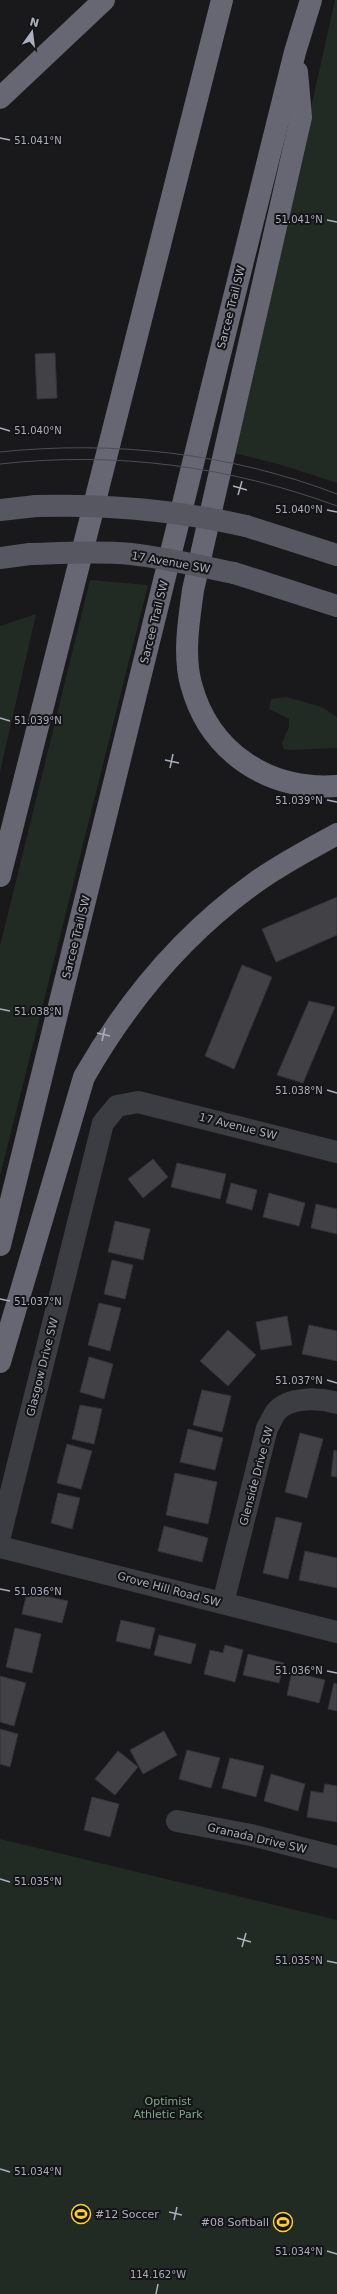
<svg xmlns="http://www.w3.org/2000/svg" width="337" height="2294" font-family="'DejaVu Sans',sans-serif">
<rect width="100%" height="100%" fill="#19191c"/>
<g fill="#212a23">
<polygon points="335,0 337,0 337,483 285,466 234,453"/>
<polygon points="90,580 148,585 0,1176 0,946"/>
<polygon points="36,614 0,772 0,626"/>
<polygon points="286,697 322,707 337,717 337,748 291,750 284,749 282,743 289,727 289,719 269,709 271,699"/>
<polygon points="0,1839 337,1920 337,2294 0,2294"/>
</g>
<g fill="#414146" stroke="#343338">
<polygon points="55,353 57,398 37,399 35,354"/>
<polygon points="337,897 337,935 276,962 262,929"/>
<polygon points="242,965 272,977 234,1069 205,1056"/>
<polygon points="309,1001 335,1007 303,1083 277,1075"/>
<polygon points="153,1159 168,1177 143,1198 128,1179"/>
<polygon points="177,1163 226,1174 220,1199 171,1187"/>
<polygon points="231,1183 257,1190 252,1210 226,1203"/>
<polygon points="269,1193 305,1203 299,1226 263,1217"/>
<polygon points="316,1204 337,1209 337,1234 311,1228"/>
<polygon points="115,1221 150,1229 143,1260 108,1252"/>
<polygon points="112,1260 133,1265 125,1299 104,1294"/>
<polygon points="99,1303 121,1308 110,1351 88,1345"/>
<polygon points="287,1316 292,1345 261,1350 256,1322"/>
<polygon points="309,1325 337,1331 337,1361 302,1354"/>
<polygon points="228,1330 256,1355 228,1386 200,1361"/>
<polygon points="89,1357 113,1364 104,1399 80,1392"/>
<polygon points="202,1390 231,1396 222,1432 193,1425"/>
<polygon points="80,1405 102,1409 94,1444 72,1439"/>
<polygon points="188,1429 223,1438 215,1470 180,1462"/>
<polygon points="300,1433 323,1439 307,1498 285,1492"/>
<polygon points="67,1444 92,1451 81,1489 57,1483"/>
<polygon points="334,1450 337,1451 337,1477 331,1476"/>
<polygon points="175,1473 217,1482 208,1524 166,1515"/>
<polygon points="58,1493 80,1498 72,1529 51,1523"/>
<polygon points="276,1517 302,1523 288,1579 263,1573"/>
<polygon points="164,1526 208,1538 202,1562 158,1551"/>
<polygon points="305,1551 337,1558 337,1588 299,1580"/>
<polygon points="27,1592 68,1601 62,1623 22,1614"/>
<polygon points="121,1620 155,1628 150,1649 116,1641"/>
<polygon points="15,1628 41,1634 32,1673 6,1667"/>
<polygon points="159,1635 196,1644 191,1664 154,1655"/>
<polygon points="225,1645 243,1650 235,1682 204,1674 210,1650 223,1653"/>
<polygon points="248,1654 284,1663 279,1683 243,1675"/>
<polygon points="292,1672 325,1680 319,1703 287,1695"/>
<polygon points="0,1676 26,1683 14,1726 0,1722"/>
<polygon points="334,1683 337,1684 337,1711 328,1709"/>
<polygon points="0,1729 18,1734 10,1767 0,1764"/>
<polygon points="164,1731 177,1755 143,1774 130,1750"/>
<polygon points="187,1750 220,1758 211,1788 179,1779"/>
<polygon points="118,1751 138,1767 115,1795 95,1779"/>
<polygon points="230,1758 264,1766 256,1797 222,1788"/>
<polygon points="271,1774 305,1784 298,1811 264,1801"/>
<polygon points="325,1784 337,1786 337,1822 307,1817 311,1791 323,1793"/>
<polygon points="92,1797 119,1804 110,1837 84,1830"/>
</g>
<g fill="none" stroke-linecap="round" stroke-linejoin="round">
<g stroke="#3c3c43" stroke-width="22">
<polyline points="0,1536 103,1123 117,1106 138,1102 337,1152"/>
<polyline points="0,1547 337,1632"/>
<path d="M223,1603L267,1428C270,1423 273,1416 276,1412C289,1396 320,1398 337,1403"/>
<polyline points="177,1821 251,1835 337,1857"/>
</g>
<g stroke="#565760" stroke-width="22">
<polyline points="0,510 36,506"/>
<polyline points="246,526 337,555"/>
<polyline points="0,558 30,554"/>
<polyline points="234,573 337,606"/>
</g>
<g stroke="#666772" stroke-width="22">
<path d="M297,72L301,117L193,590C189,620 183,654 191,684C209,752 268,791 337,786"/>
<polyline points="0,98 104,0"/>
<polyline points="0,876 222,0"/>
<polyline points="0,1245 239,277 295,52 311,0"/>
<path d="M0,1362L84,1077C128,1000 183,934 256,882C281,864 310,849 337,834"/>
</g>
<g stroke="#4d4e56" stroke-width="1">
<path d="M0,452C113,440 230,453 337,494"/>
<path d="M0,464C115,451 229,466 337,506"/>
</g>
<g stroke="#565760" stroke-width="22">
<path d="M36,506C107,504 176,510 246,526"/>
<path d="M30,554C64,553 98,551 131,554C166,558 200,566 234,573"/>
</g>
</g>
<path fill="none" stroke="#abaebc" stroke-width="1.5" d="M0,138L10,140M327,220L337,222M0,428L10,431M233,486L247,490M238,495L242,481M327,510L337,512M0,718L10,721M165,760L179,763M170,768L173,754M327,800L337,802M0,1009L10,1011M97,1033L110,1036M102,1041L105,1028M327,1090L337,1093M0,1299L10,1301M327,1380L337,1383M0,1589L10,1591M327,1671L337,1673M0,1879L10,1882M237,1938L251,1942M242,1947L246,1933M327,1961L337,1963M0,2169L10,2172M169,2212L182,2215M174,2220L177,2207M327,2251L337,2254M156,2294L158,2284"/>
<defs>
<g id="stadium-ring" transform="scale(1)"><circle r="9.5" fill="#141417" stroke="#fed02f" stroke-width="1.5"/><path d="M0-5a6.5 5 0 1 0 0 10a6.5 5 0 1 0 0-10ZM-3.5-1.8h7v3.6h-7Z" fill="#fed02f"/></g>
</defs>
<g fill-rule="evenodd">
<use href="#stadium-ring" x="81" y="2214"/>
<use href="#stadium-ring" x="283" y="2222"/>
</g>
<g text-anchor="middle" stroke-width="4" stroke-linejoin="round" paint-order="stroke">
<g font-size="11" fill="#abaebc" stroke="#141417">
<text transform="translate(231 307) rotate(-76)" y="4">Sarcee Trail SW</text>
<text transform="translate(171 562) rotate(10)" y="4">17 Avenue SW</text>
<text transform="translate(154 622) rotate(-76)" y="4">Sarcee Trail SW</text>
<text transform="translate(76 937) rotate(-76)" y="4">Sarcee Trail SW</text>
<text transform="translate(238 1126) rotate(14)" y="4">17 Avenue SW</text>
<text transform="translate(42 1367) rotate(-76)" y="4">Glasgow Drive SW</text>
<text transform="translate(256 1476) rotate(-75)" y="4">Glenside Drive SW</text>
<text transform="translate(169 1589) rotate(15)" y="4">Grove Hill Road SW</text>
<text transform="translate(257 1838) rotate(13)" y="4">Granada Drive SW</text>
</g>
<g font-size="11" fill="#81a888" stroke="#141417">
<text x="168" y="2105">Optimist<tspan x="168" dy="13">Athletic Park</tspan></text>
</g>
<g font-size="11" fill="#abaebc" stroke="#141417" text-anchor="start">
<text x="95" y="2218">#12 Soccer</text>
<text x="269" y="2226" text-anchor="end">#08 Softball</text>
</g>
</g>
<g font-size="10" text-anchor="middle" fill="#abaebc" stroke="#141417" stroke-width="4" stroke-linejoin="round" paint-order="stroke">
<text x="38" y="144">51.041°N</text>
<text x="299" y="223">51.041°N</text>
<text x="38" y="434">51.040°N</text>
<text x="299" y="513">51.040°N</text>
<text x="38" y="724">51.039°N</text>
<text x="299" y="804">51.039°N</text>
<text x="38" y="1015">51.038°N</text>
<text x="299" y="1094">51.038°N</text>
<text x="38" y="1305">51.037°N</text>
<text x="299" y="1384">51.037°N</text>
<text x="38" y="1595">51.036°N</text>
<text x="299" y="1674">51.036°N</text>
<text x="38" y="1885">51.035°N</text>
<text x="299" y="1964">51.035°N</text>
<text x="38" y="2175">51.034°N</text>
<text x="299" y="2255">51.034°N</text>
<text x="158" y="2278">114.162°W</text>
</g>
<g transform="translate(32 32) rotate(14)" stroke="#141417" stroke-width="3" paint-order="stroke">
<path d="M0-3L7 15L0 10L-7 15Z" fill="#abaebc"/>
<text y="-6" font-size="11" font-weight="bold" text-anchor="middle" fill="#abaebc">N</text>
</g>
</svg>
